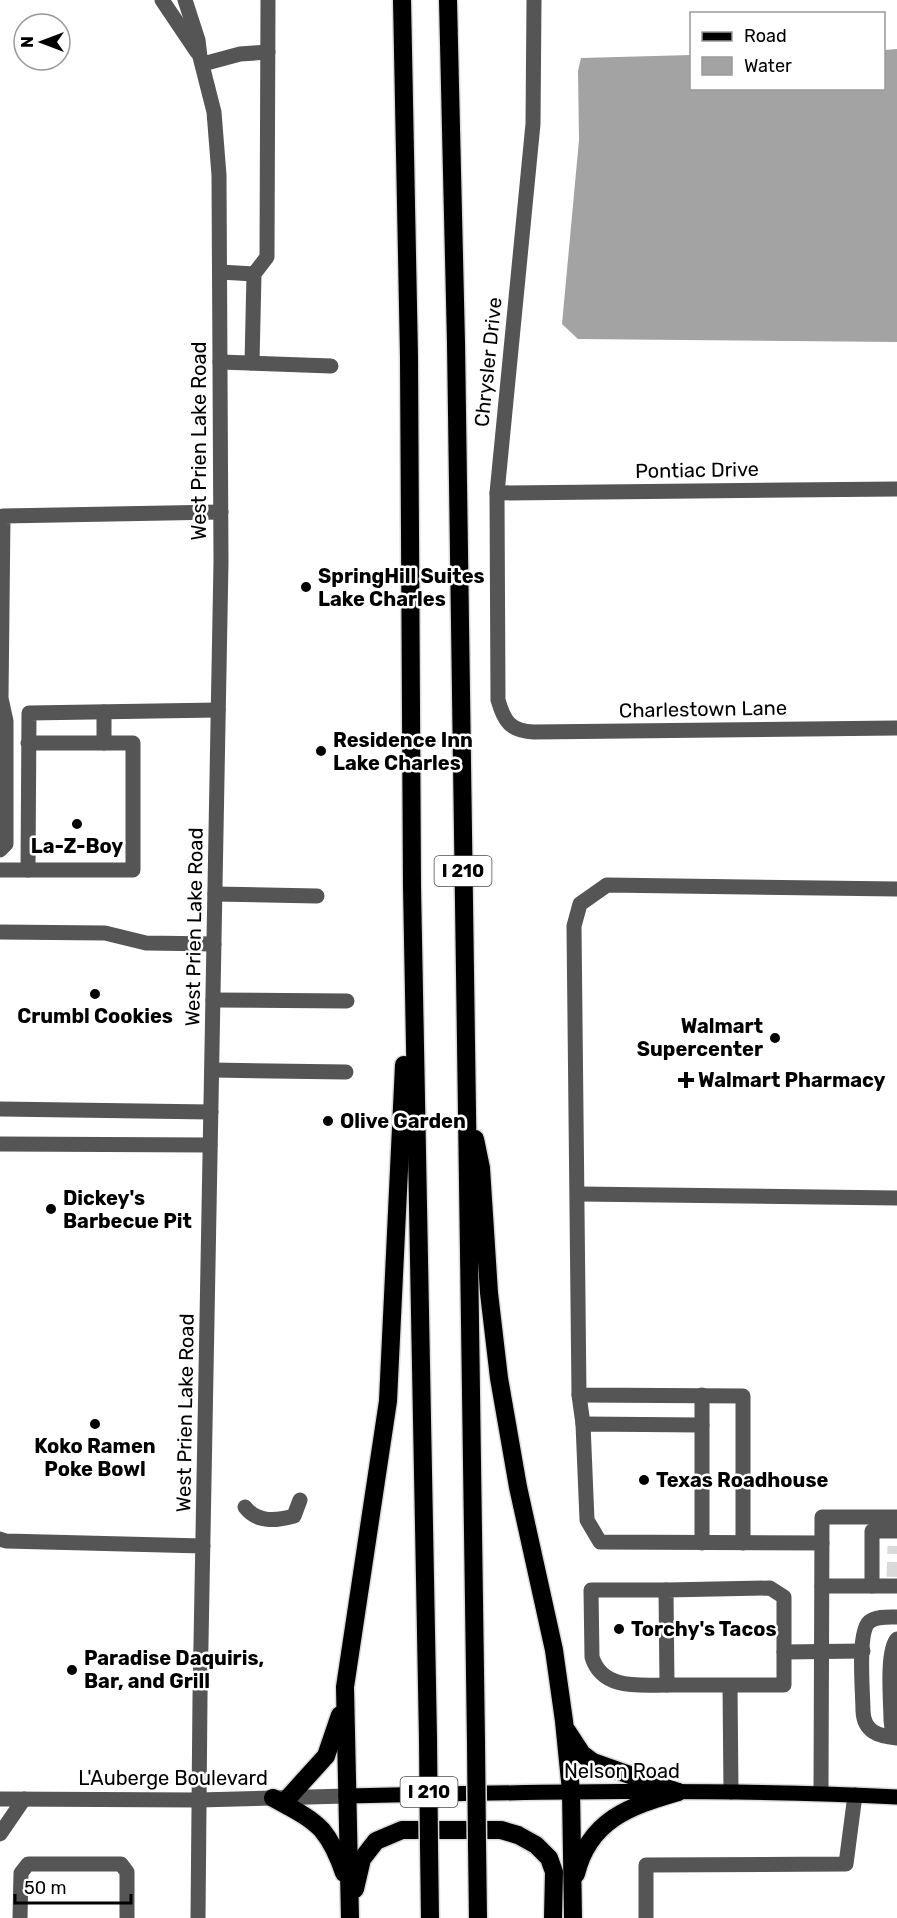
<svg xmlns="http://www.w3.org/2000/svg" width="897" height="1918" font-family="Rubik,sans-serif">
<rect width="100%" height="100%" fill="#fff"/>
<polygon fill="#a3a3a3" points="897,49 897,342 578,339 562,324 579,140 578,71 581,58 691,55 692,88 884,88 884,50"/>
<g fill="none" stroke-linecap="round" stroke-linejoin="round">
<polyline stroke="#d9d9d9" stroke-width="15" stroke-dasharray="15 8" stroke-linecap="butt" points="894,1577 895,1546"/>
<g stroke="#dbdbdb" stroke-width="18">
<path id="major" d="M346,1796C530,1792 713,1788 897,1797"/>
</g>
<g stroke="#dbdbdb" stroke-width="21">
<g id="highway">
<polyline points="402,0 409,357 412,886 428,1739"/>
<polyline points="448,0 456,343 476,1742"/>
<polyline points="475,1139 481,1168 489,1293 499,1378 518,1487 554,1650 564,1721 571,1791 573,1918"/>
<polyline points="567,1731 582,1754 593,1762 678,1792"/>
<path d="M273,1798C289,1807 309,1816 322,1830C332,1842 339,1858 344,1873"/>
<polyline points="288,1798 326,1756 340,1715"/>
<polyline points="477,1844 478,1918"/>
<polyline points="429,1845 430,1918"/>
<path d="M576,1874C589,1820 630,1806 678,1792"/>
<polyline points="355,1889 362,1859 376,1841 402,1830 501,1830 518,1835 536,1845 549,1858 554,1872 553,1918"/>
<polyline points="350,1918 345,1687 388,1401 404,1065"/>
</g>
</g>
<g stroke="#555" stroke-width="15">
<polyline points="162,0 197,52"/>
<polyline points="185,0 198,40 200,57 214,112 219,175 221,562 200,1697 198,1918"/>
<path d="M534,0L533,124L497,493L498,700C504,721 510,731 534,732L897,728"/>
<polyline points="203,64 240,54 268,52"/>
<polyline points="220,272 254,274"/>
<polyline points="220,362 331,366"/>
<polyline points="252,363 254,274 267,257 268,0"/>
<polyline points="497,493 897,489"/>
<polyline points="104,712 104,743"/>
<polyline points="28,743 133,743 133,870 28,870 29,713 218,710"/>
<polyline points="0,850 6,844 6,721 1,698 3,516 221,512"/>
<polyline points="0,870 28,870"/>
<polyline points="215,894 317,896"/>
<polyline points="0,932 105,933 146,943 214,944"/>
<polyline points="213,1000 347,1001"/>
<polyline points="212,1070 346,1072"/>
<polyline points="0,1109 211,1112"/>
<polyline points="0,1144 210,1145"/>
<polyline points="579,1194 897,1198"/>
<polyline points="579,1395 583,1424"/>
<polyline points="702,1395 702,1543"/>
<polyline points="702,1425 583,1424 587,1520 600,1542 822,1543"/>
<path d="M245,1507C257,1523 276,1521 294,1516L300,1500"/>
<polyline points="0,1539 6,1541 203,1546"/>
<polyline points="743,1543 743,1396 579,1395 574,926 580,904 607,885 897,889"/>
<polyline points="822,1586 897,1586"/>
<polyline points="872,1586 872,1531 897,1531"/>
<path d="M666,1590H591L592,1657C602,1690 639,1685 667,1685"/>
<path d="M897,1617C889,1617 876,1616 869,1622C857,1633 863,1693 863,1711C864,1732 878,1736 897,1738"/>
<path d="M897,1639C886,1651 891,1703 891,1720L892,1729L897,1736"/>
<polyline points="784,1652 863,1651"/>
<polyline points="730,1685 784,1685 784,1597 770,1588 666,1590 667,1685 730,1685 731,1792"/>
<polyline points="821,1793 822,1517 897,1517"/>
<polyline points="0,1799 199,1800 346,1796"/>
<polyline points="0,1834 24,1799"/>
<polyline points="20,1918 21,1873 28,1864 121,1864 127,1872 127,1918"/>
<polyline points="646,1918 646,1865 846,1864 855,1795"/>
</g>
<use href="#major" stroke="#000" stroke-width="15"/>
<use href="#highway" stroke="#000" stroke-width="18"/>
<g stroke="#dbdbdb" stroke-width="21" stroke-linecap="butt">
<g id="highway-bridge">
<polyline points="428,1739 429,1845"/>
<polyline points="476,1742 477,1844"/>
</g>
</g>
<use href="#highway-bridge" stroke="#000" stroke-width="18"/>
</g>
<g fill="#000" stroke="#fff" stroke-width="2">
<circle cx="306" cy="587" r="6"/>
<circle cx="321" cy="751" r="6"/>
<circle cx="77" cy="824" r="6"/>
<circle cx="95" cy="994" r="6"/>
<circle cx="775" cy="1038" r="6"/>
<path d="M683 1071h6v6h6v6h-6v6h-6v-6h-6v-6h6z"/>
<circle cx="328" cy="1121" r="6"/>
<circle cx="51" cy="1209" r="6"/>
<circle cx="95" cy="1424" r="6"/>
<circle cx="644" cy="1480" r="6"/>
<circle cx="619" cy="1629" r="6"/>
<circle cx="72" cy="1670" r="6"/>
</g>
<g text-anchor="middle" stroke-width="5" stroke-linejoin="round" paint-order="stroke">
<g fill="#fff" stroke="#4c4c4c" stroke-width="1.5">
<rect x="434.5" y="856" width="57" height="30" rx="4.5"/>
<rect x="400.5" y="1777" width="57" height="30" rx="4.5"/>
</g>
<g font-size="18" font-weight="bold" fill="#000">
<text x="463" y="877">I 210</text>
<text x="429" y="1798">I 210</text>
</g>
<g font-size="20" fill="#000" stroke="#fff">
<text transform="translate(488 362) rotate(-84)" y="7">Chrysler Drive</text>
<text transform="translate(199 441) rotate(-90)" y="7">West Prien Lake Road</text>
<text transform="translate(697 470) rotate(-1)" y="7">Pontiac Drive</text>
<text transform="translate(703 709) rotate(-1)" y="7">Charlestown Lane</text>
<text transform="translate(194 927) rotate(-89)" y="7">West Prien Lake Road</text>
<text transform="translate(185 1413) rotate(-89)" y="7">West Prien Lake Road</text>
<text x="622" y="1778">Nelson Road</text>
<text x="173" y="1785">L'Auberge Boulevard</text>
</g>
<g font-size="20" font-weight="bold" fill="#000" stroke="#fff" text-anchor="start">
<text x="318" y="583">SpringHill Suites<tspan x="318" dy="23">Lake Charles</tspan></text>
<text x="333" y="747">Residence Inn<tspan x="333" dy="23">Lake Charles</tspan></text>
<text x="77" y="853" text-anchor="middle">La-Z-Boy</text>
<text x="95" y="1023" text-anchor="middle">Crumbl Cookies</text>
<text x="763" y="1033" text-anchor="end">Walmart<tspan x="763" dy="23">Supercenter</tspan></text>
<text x="698" y="1087">Walmart Pharmacy</text>
<text x="340" y="1128">Olive Garden</text>
<text x="63" y="1205">Dickey's<tspan x="63" dy="23">Barbecue Pit</tspan></text>
<text x="95" y="1453" text-anchor="middle">Koko Ramen<tspan x="95" dy="23">Poke Bowl</tspan></text>
<text x="656" y="1487">Texas Roadhouse</text>
<text x="631" y="1636">Torchy's Tacos</text>
<text x="84" y="1665">Paradise Daquiris,<tspan x="84" dy="23">Bar, and Grill</tspan></text>
</g>
</g>
<rect x="690" y="12" width="195" height="78" fill="#ffffff" stroke="#999999" stroke-width="1.5"/>
<rect x="702" y="32" width="30" height="9" fill="#000000" stroke="#999999" stroke-width="1.5"/>
<text x="744" y="42" font-size="18" fill="#000000">Road</text>
<rect x="702" y="57" width="30" height="18" fill="#a3a3a3" stroke="#999999" stroke-width="1.5"/>
<text x="744" y="72" font-size="18" fill="#000000">Water</text>
<g transform="translate(42 42) rotate(270)"><circle r="28" fill="#ffffff" stroke="#999999" stroke-width="1.5"/>
<path d="M0-4.5L10 22L0 15L-10 22Z" fill="#000000"/>
<text y="-9" font-size="16" font-weight="bold" text-anchor="middle" fill="#000000">N</text>
</g>
<path d="M15 1894v9h116v-9" fill="none" stroke="#000000" stroke-width="3"/>
<text x="24" y="1894" font-size="18" fill="#000000" stroke="#ffffff" stroke-width="4.5" paint-order="stroke">50 m</text>
</svg>
